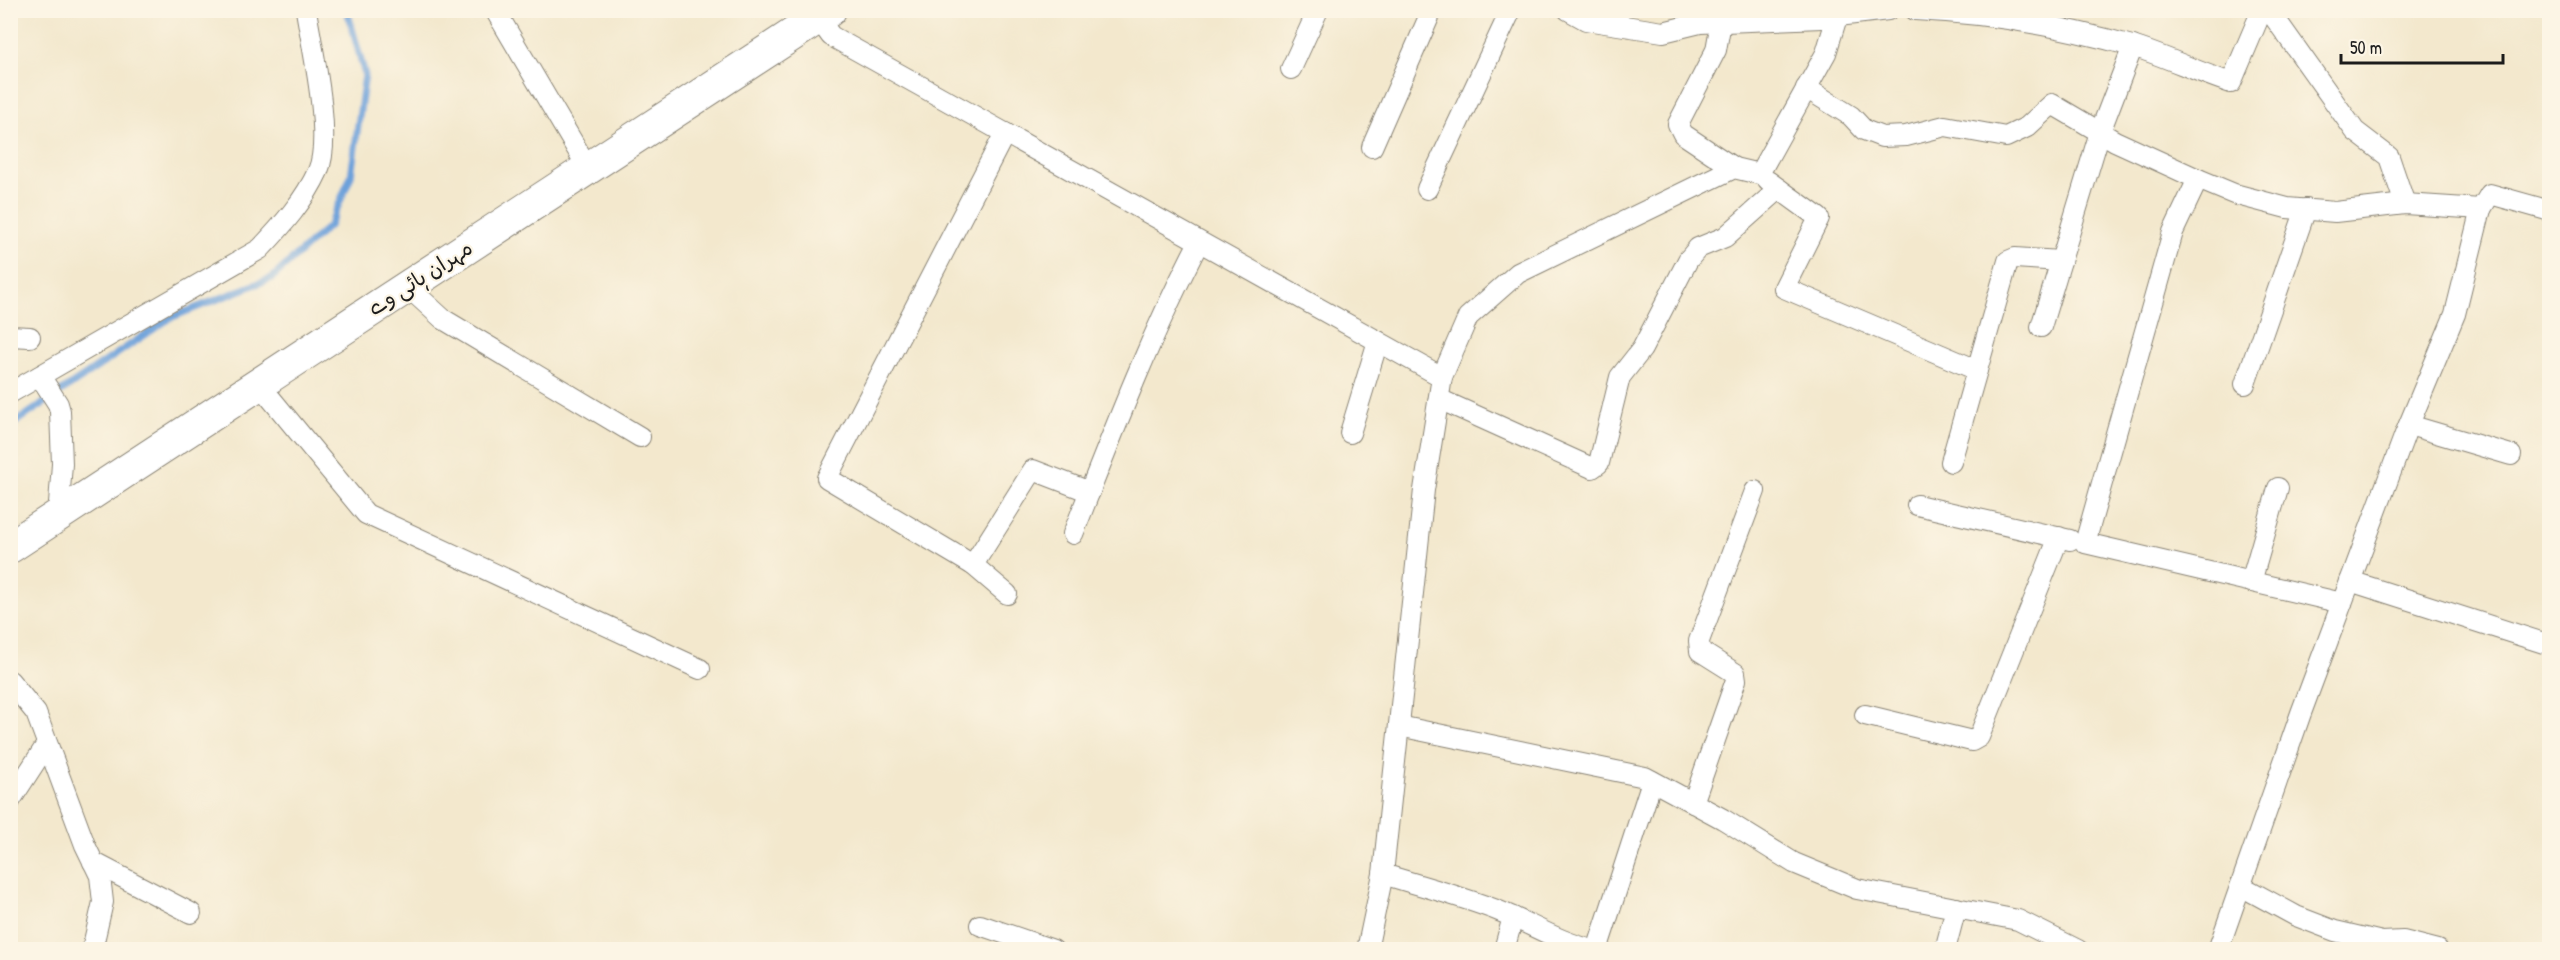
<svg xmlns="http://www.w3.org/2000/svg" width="2560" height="960" font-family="'Patrick Hand','Playpen Sans Arabic',sans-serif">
<rect width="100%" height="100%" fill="#fcf5e5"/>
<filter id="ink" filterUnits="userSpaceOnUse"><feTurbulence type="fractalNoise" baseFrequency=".0167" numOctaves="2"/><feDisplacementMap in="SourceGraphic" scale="12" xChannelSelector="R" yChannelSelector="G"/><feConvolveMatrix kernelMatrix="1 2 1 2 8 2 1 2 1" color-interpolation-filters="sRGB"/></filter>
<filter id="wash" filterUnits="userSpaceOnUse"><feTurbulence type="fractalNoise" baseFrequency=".008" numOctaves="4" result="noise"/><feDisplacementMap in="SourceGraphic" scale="24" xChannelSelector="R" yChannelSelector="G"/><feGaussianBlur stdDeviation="1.35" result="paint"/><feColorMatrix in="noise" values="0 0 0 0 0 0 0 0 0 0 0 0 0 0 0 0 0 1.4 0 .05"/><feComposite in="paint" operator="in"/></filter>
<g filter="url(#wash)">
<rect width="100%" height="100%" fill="#f3e8cd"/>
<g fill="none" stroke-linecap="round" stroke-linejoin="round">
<polyline stroke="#6da1da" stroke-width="7" points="10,426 170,318 272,278 330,225 351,176 365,75 347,10"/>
</g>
</g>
<g filter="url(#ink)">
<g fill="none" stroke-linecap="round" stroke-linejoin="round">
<g stroke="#888274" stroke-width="22">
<g id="minor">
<polyline points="495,10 588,168"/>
<polyline points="1568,10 1586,20 1663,32 1700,23 1822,18 1888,10"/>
<path d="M1915,10C1988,13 2061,26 2132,46C2165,56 2197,72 2231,83L2262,10"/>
<polyline points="2269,10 2355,131 2389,157 2405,204"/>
<polyline points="818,18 831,36 1442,377"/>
<polyline points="1721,22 1716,50 1678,124 1683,134 1734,168"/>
<polyline points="1291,69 1318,10"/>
<polyline points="1806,88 1851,116 1864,130 1882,137 1906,136 1945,126 2006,137 2027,127 2052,104 2115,141 2198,179 2234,194 2287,208 2335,212 2405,204 2481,209 2490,194 2550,211"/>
<polyline points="1005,133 827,478 973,565 1007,594"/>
<polyline points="1372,147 1432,10"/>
<polyline points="2198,179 2173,232 2085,543 2342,603"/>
<polyline points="1768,181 1819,218 1784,288 1977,370"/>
<polyline points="1427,189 1511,10"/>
<polyline points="408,287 443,319 640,437"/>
<polyline points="2041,327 2100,132 2133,46"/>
<polyline points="10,336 30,337"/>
<polyline points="40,376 58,404 60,411 62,464 58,516"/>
<polyline points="259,384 366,514 700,669"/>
<polyline points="2245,384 2306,209"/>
<path d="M10,393L260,249C282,226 305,200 318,171C333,137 312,48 306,10"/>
<polyline points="1439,399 1592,468 1599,463 1620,377 1642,349 1688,260 1698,248 1725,237 1779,189"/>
<polyline points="2409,425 2511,455"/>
<polyline points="1350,433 1378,341"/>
<polyline points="1951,462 2008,261 2015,258 2061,261"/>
<polyline points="1917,505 2070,540"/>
<path d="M1073,534C1112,435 1150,336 1199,242"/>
<polyline points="973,565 1033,470 1090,492"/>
<polyline points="2350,581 2550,645"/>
<polyline points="2251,582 2278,488"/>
<polyline points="10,681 36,713 85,845 100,876 103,902 92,950"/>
<polyline points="1865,715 1972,741 1979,737 2059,537"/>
<polyline points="1399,726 1645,777 1723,819 1794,863 1857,889 2018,920 2078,950"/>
<polyline points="10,801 47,744"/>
<polyline points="1693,803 1736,680 1735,673 1700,651 1699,641 1755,491"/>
<polyline points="93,862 191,913"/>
<path d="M1383,874C1421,886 1461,896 1499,911C1531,924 1559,942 1593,950"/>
<polyline points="2241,886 2296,916 2335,931 2382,942 2403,941 2438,950"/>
<polyline points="980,925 1053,950"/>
<polyline points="1367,950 1383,874 1424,490 1442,377 1468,317 1518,273 1734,168 1759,174 1826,53 1837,17"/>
<polyline points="1504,950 1513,917"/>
<polyline points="1597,950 1652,781"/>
<polyline points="1945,950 1956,908"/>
<polyline points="2218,950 2301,713 2405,434 2455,314 2481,209"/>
</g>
</g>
<g stroke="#888274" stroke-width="34">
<polyline id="primary" points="10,547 830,10"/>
</g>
<use href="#minor" stroke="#fff" stroke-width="20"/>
<use href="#primary" stroke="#fff" stroke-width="32"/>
</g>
</g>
<g text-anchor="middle" stroke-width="4.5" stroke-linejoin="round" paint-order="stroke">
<g font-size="21" fill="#1c1c1c" stroke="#fcf5e5">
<text transform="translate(420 278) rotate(-33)" y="7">مہران ہائی وے</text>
</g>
</g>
<rect width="2560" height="960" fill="none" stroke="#fcf5e5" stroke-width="36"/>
<path d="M2341 54v9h162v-9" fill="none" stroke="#1c1c1c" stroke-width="3"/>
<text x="2350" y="54" font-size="18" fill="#1c1c1c" stroke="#fcf5e5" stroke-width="4.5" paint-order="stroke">50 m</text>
</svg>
